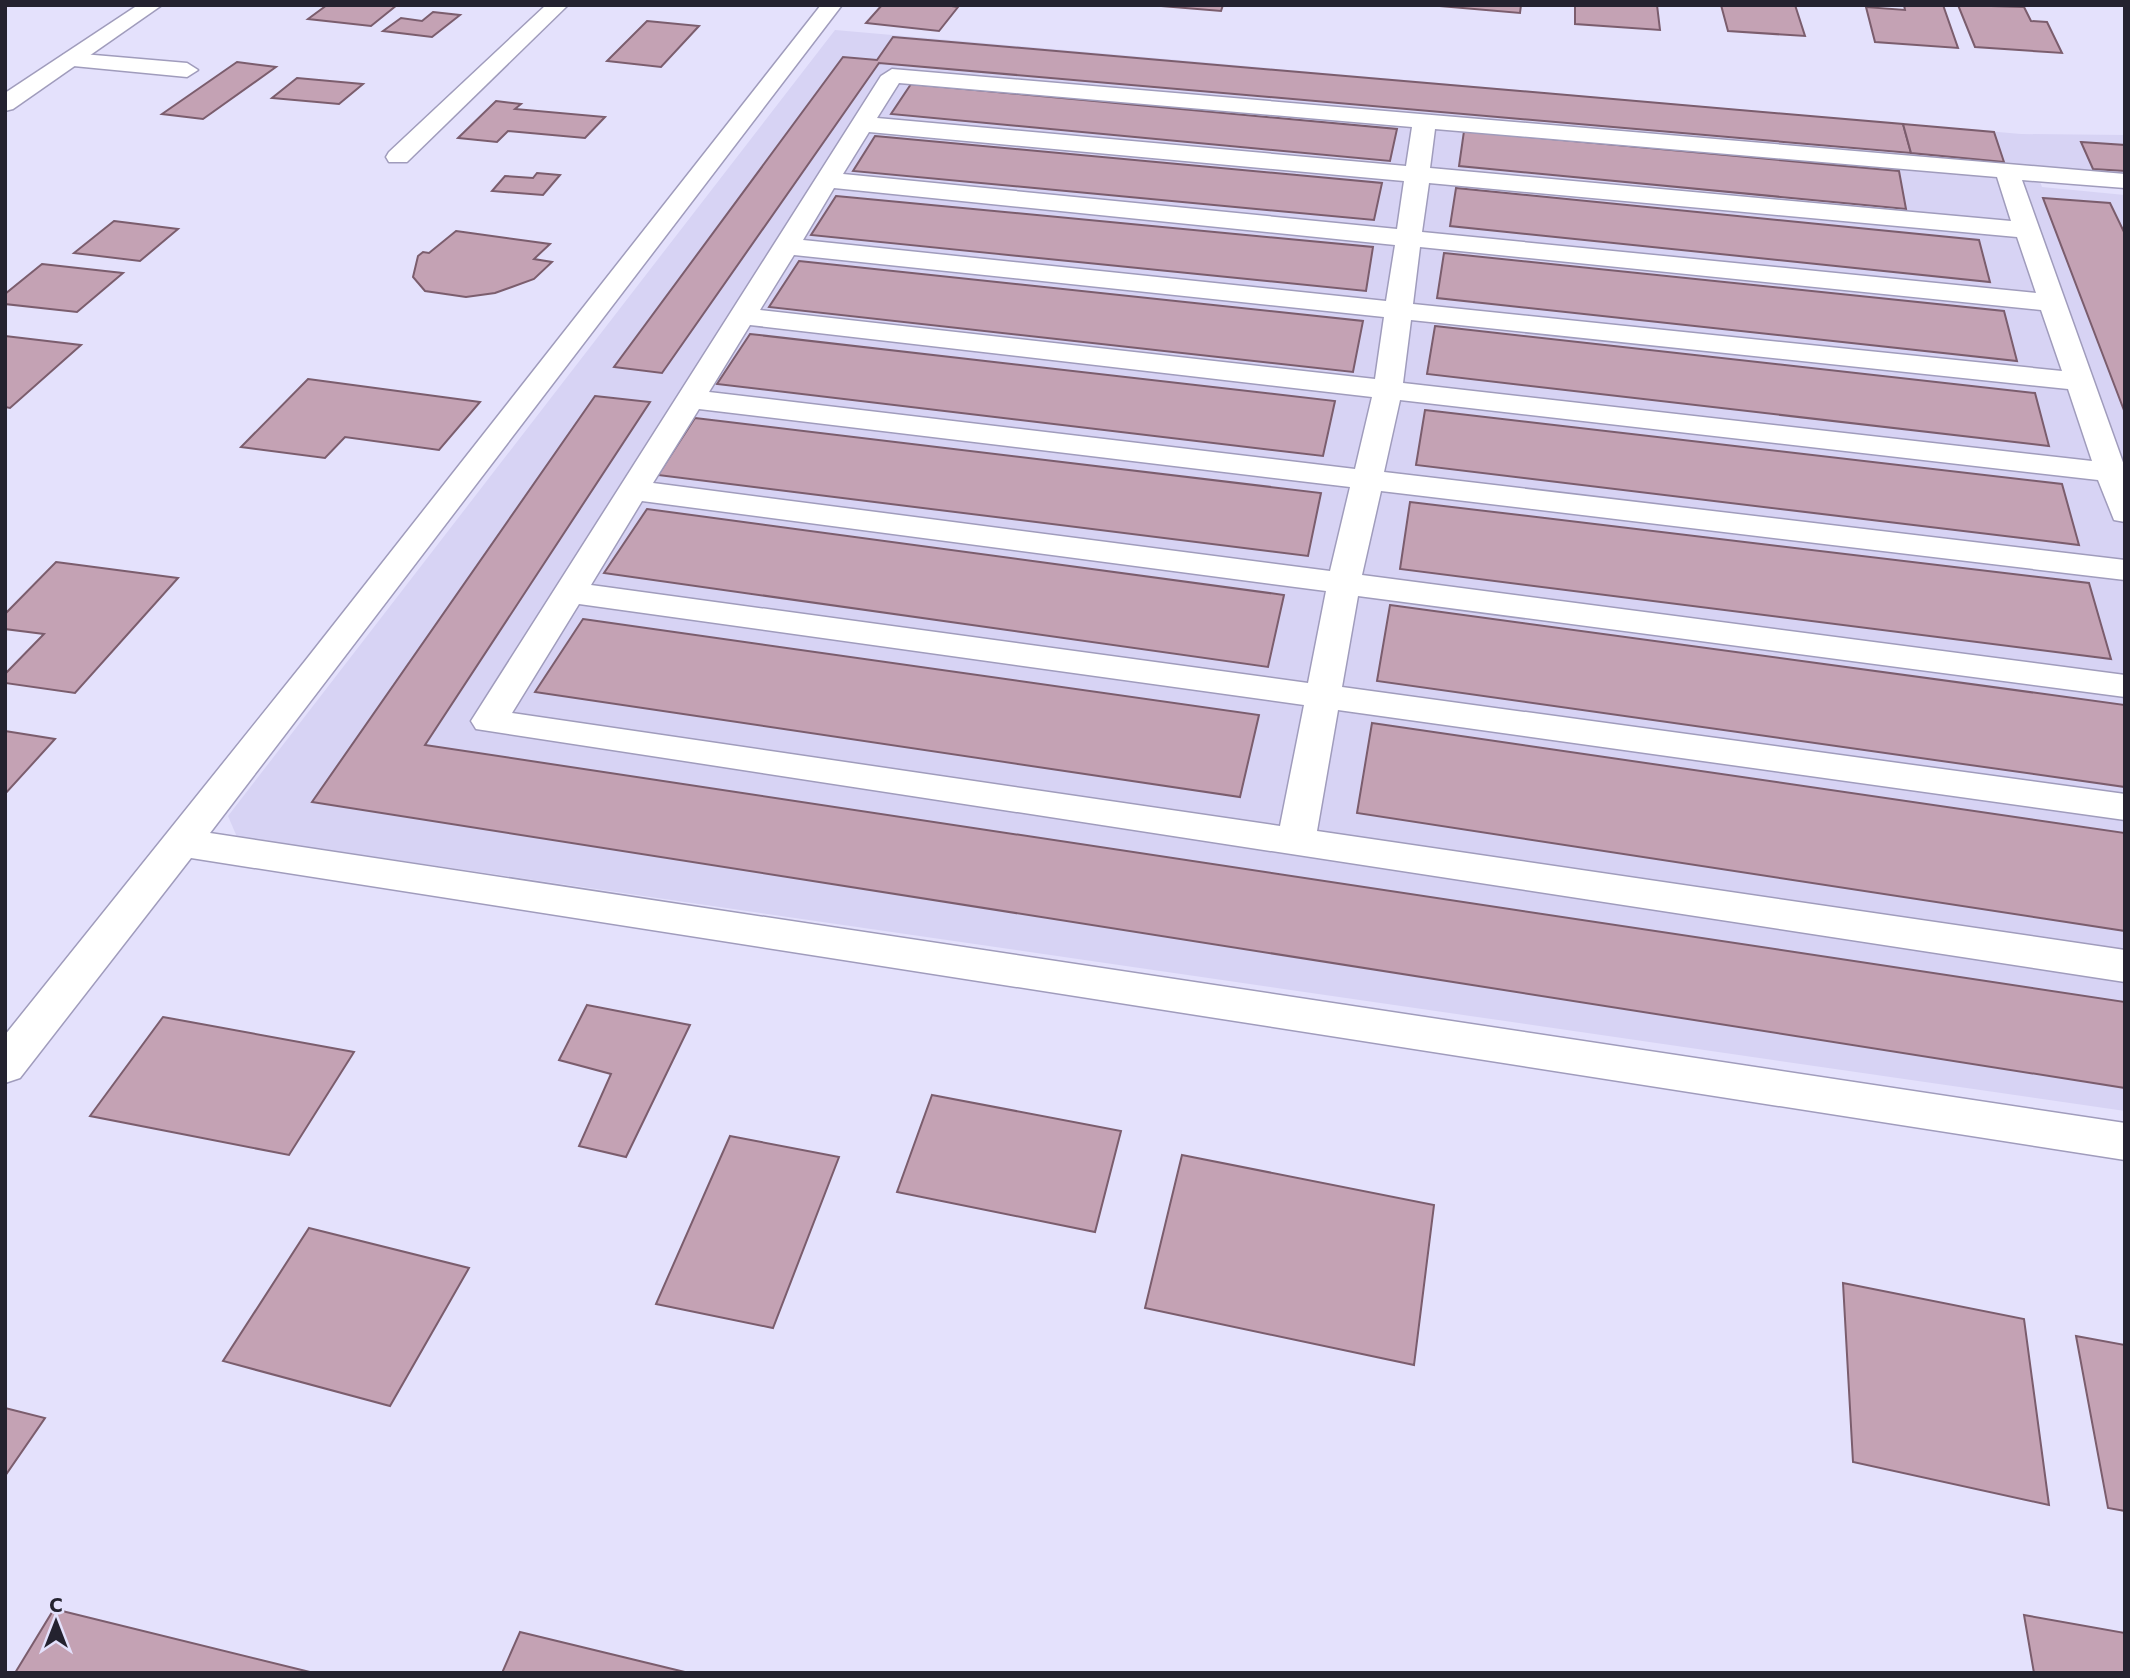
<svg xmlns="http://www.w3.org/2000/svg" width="2130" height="1678" font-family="'DejaVu Sans',sans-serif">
<rect width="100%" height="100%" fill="#e4e1fc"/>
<polygon fill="#d7d3f4" points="835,30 2021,134 2125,135 2125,174 2035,168 2042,187 2125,195 2125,1111 237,837 228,816"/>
<g fill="#c4a2b4" stroke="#7b5d6d" stroke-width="2">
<polygon points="327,5 397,5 371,26 308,19"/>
<polygon points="882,5 945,5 958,7 939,31 866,23"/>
<polygon points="1149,5 1223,5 1221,11"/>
<polygon points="1428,5 1521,5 1520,13"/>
<polygon points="1575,5 1657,5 1660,30 1575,24"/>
<polygon points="1721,5 1795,5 1805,36 1728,31"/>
<polygon points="1904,5 1943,5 1958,48 1875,42 1866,7 1905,10"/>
<polygon points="1958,5 2024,7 2031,21 2047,22 2062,53 1975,47"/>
<polygon points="433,12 460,15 432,37 383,31 401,18 422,21"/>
<polygon points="647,21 699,26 661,67 607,61"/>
<polygon points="893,37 1903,124 1911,153 879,63 662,373 614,367 843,57 877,60"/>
<polygon points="237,62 276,67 203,119 162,114"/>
<polygon points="297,78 363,84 339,104 272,98"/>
<polygon points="911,84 1397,129 1390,161 891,114"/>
<polygon points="496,101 521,104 515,109 605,117 585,138 508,131 497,142 458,138"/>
<polygon points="1903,124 1994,132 2004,162 1911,153"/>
<polygon points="1464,131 1899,171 1906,209 1459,166"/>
<polygon points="875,136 1382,183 1374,220 853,171"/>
<polygon points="2081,142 2125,145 2125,171 2093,169"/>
<polygon points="537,173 560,175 543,195 492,191 505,176 533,178"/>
<polygon points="1456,188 1979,240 1990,282 1450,226"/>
<polygon points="836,196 1373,247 1366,291 811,235"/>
<polygon points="2043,198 2110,203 2125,234 2125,413"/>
<polygon points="114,221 178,229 140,261 74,253"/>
<polygon points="456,231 550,244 534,259 552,262 534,279 495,293 466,297 425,291 413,277 418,256 423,252 429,253"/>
<polygon points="1444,253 2004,311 2017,361 1437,298"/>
<polygon points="799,261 1363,321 1353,372 769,307"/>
<polygon points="42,264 123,273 77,312 5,304 5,294"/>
<polygon points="1435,326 2035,393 2049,446 1427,374"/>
<polygon points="750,334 1335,401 1323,456 717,384"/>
<polygon points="5,336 81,345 10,408 5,407"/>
<polygon points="308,379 480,402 439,450 345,437 325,458 241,447"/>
<polygon points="595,396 650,402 425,745 2125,1002 2125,1088 312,802"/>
<polygon points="1425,410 2062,484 2079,545 1416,465"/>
<polygon points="695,418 1321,493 1308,556 658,475"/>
<polygon points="1410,502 2089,583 2111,659 1400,569"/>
<polygon points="647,509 1284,595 1268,667 604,573"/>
<polygon points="56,562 178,578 75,693 5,683 5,674 44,634 5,629 5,614"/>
<polygon points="1390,605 2125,705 2125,787 1377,681"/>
<polygon points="583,619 1259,715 1240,797 535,692"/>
<polygon points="1372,723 2125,833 2125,931 1357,813"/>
<polygon points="5,731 55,739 5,794"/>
<polygon points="587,1005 690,1025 626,1157 579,1146 611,1074 559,1060"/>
<polygon points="163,1017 354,1052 289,1155 90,1116"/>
<polygon points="932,1095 1121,1131 1095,1232 897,1192"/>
<polygon points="730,1136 839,1157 773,1328 656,1304"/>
<polygon points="1182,1155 1434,1205 1414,1365 1145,1308"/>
<polygon points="309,1228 469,1268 390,1406 223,1361"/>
<polygon points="1843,1283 2024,1319 2049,1505 1853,1462"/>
<polygon points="2076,1336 2125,1345 2125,1511 2108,1508"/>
<polygon points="5,1408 45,1418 5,1476"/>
<polygon points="54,1609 314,1673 15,1673"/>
<polygon points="2024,1615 2125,1633 2125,1673 2034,1673"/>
<polygon points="520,1632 689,1673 502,1673"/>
</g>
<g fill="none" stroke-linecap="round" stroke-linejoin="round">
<g stroke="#a09cbc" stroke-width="3">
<g id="lane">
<polygon points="546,5 568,5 407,162 389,162 386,157 389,152"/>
<polygon points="71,53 187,63 198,70 187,77 63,65 60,60 63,55"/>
<path d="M892,69L2125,174V188L2022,180L2125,468V522L2114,520L2098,480L1400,400L1384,472L2125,560V580L1381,491L1362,575L2125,675V697L1358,596L1342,687L2125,794V820L1338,710L1317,831L2125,950V982L476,729L471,721L881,76ZM899,83L1412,127L1406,166L877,118ZM1435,129L1997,177L2011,221L1430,168ZM869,132L1404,181L1397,229L843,174ZM1429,183L2017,237L2036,293L1422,232ZM834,188L1395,245L1386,301L803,240ZM1420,247L2041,310L2062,371L1413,304ZM794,255L1384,317L1375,379L760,310ZM1411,320L2068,389L2092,461L1403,383ZM750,325L1372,397L1355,469L709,392ZM699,409L1350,487L1330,571L653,483ZM642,501L1326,591L1308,683L591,585ZM579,604L1304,705L1280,826L512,713Z"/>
</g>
</g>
<g stroke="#a09cbc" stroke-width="3">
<polygon id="street" points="821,5 842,5 210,833 2125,1123 2125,1160 191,858 20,1078 5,1083 5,1035 305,661"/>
</g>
<g stroke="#a09cbc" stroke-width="3">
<polygon id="secondary" points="138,5 162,5 13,109 5,111 5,93"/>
</g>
<use href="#lane" fill="#fff" fill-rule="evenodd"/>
<use href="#street" fill="#fff" fill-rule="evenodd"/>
<use href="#secondary" fill="#fff" fill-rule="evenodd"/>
</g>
<rect width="2130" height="1678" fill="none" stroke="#24222f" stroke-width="14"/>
<g transform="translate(56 1622)" stroke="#e4e1fc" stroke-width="5" paint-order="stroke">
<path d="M0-5L12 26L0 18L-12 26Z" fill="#24222f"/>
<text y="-10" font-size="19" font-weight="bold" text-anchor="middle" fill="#24222f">С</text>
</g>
</svg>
